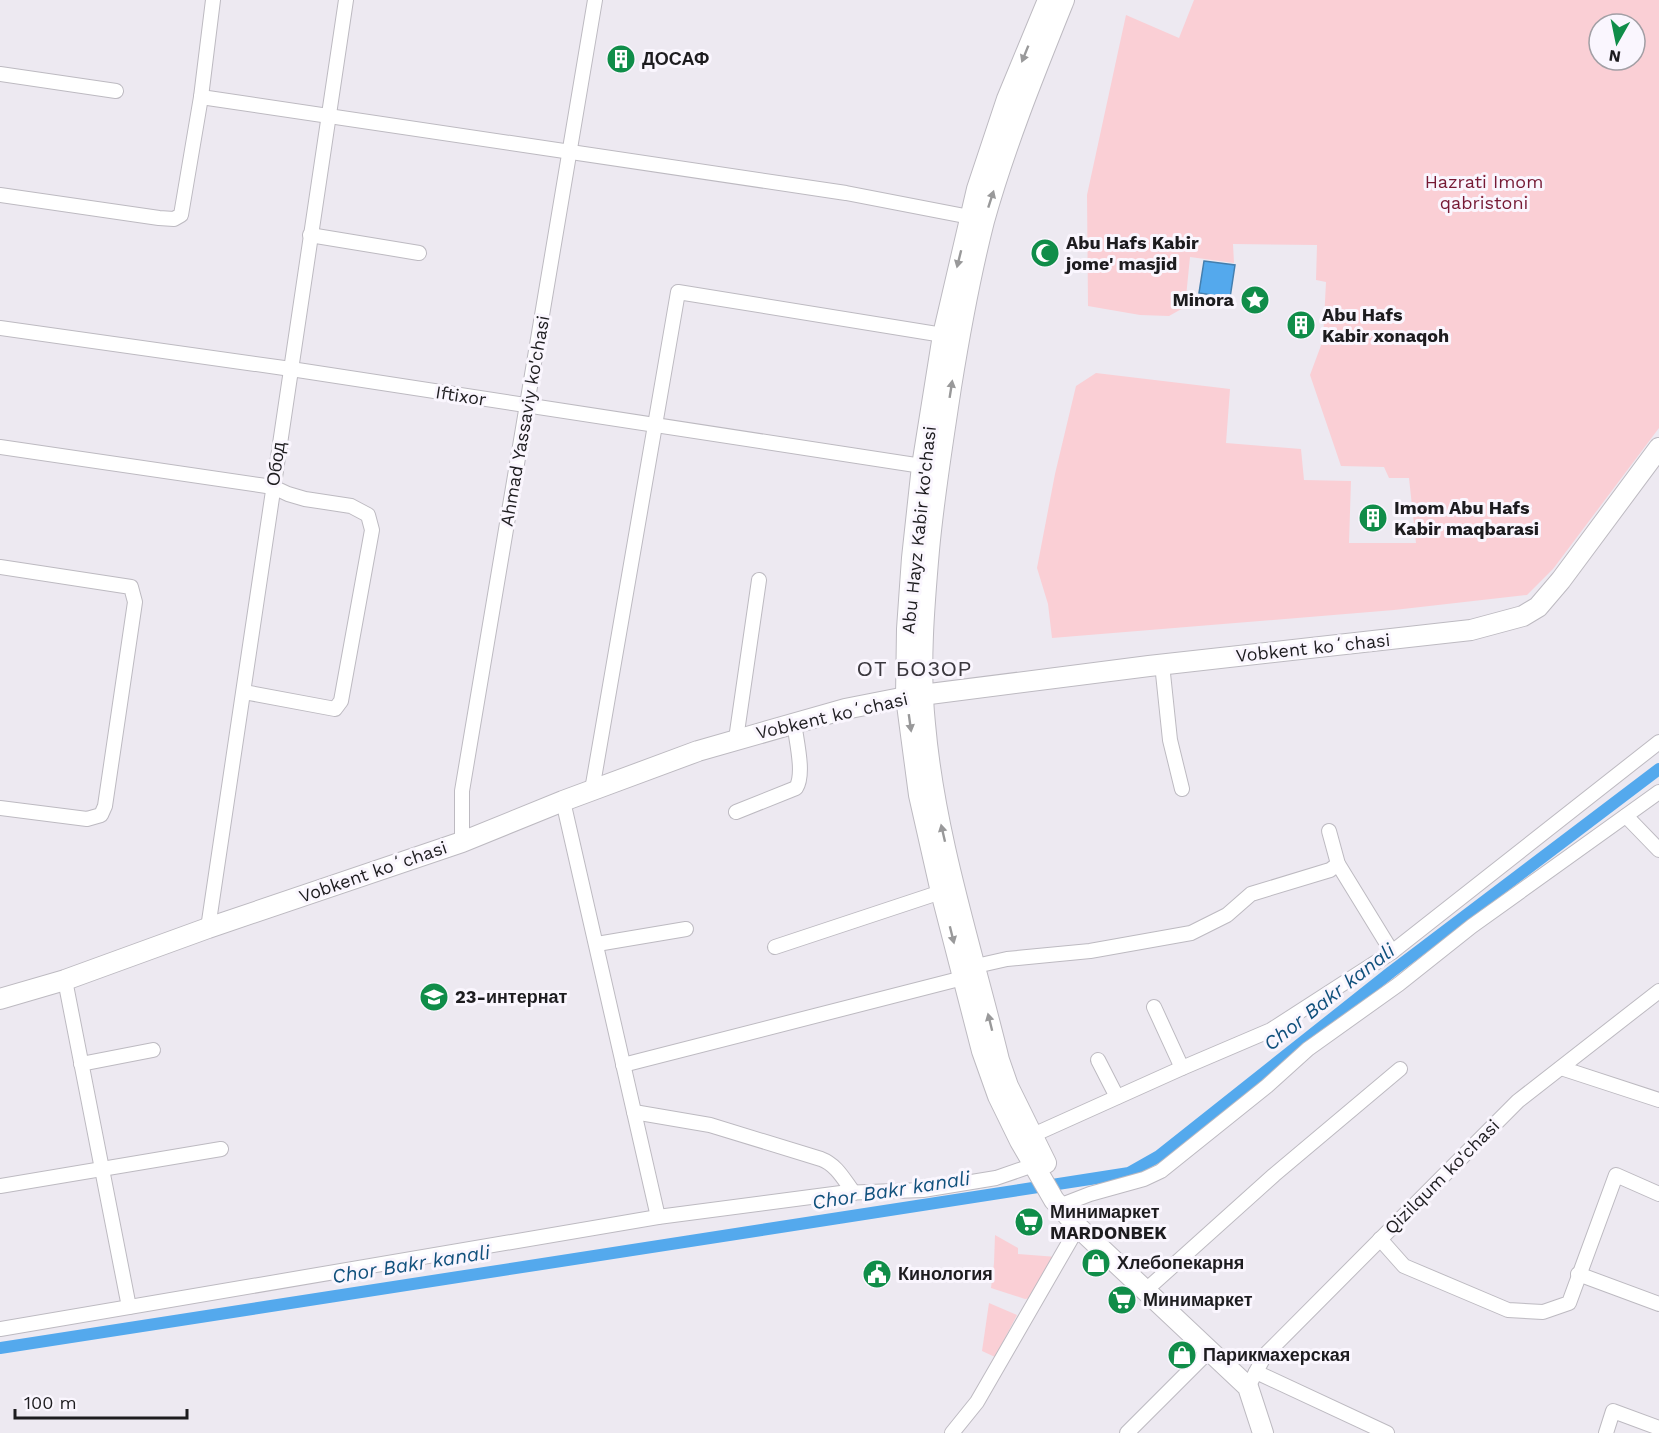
<svg xmlns="http://www.w3.org/2000/svg" width="1659" height="1433" font-family="'Work Sans',sans-serif">
<rect width="100%" height="100%" fill="#ede9f1"/>
<g fill="#facfd5" fill-rule="evenodd">
<path d="M1194,0H1659V428L1553,569L1527,595L1394,610L1052,638L1048,604L1037,568L1055,474L1076,386L1096,373L1230,389L1226,443L1301,449L1304,480L1351,481L1349,543H1416L1409,478H1389L1384,467L1341,466L1310,375L1323,340L1326,282L1316,280L1317,245L1233,244L1234,263L1190,257L1185,307L1169,316L1140,315L1088,306L1087,195L1126,15L1179,38ZM1599,24H1635V60H1599Z"/>
<polygon points="995,1235 1018,1248 1018,1254 1057,1257 1030,1298 1025,1299 991,1288 994,1263"/>
<polygon points="989,1303 1017,1315 995,1357 982,1351"/>
</g>
<polygon fill="#54a9ed" stroke="#447faf" stroke-width="1.5" points="1204,261 1235,265 1230,298 1199,293"/>
<g fill="none" stroke-linecap="round" stroke-linejoin="round">
<polyline stroke="#54a9ed" stroke-width="12" points="0,1348 1129,1173 1159,1156 1391,972 1659,769"/>
<g stroke="#bdbac1" stroke-width="16">
<g id="street">
<polyline points="0,74 116,91"/>
<polyline points="201,97 846,193 970,217"/>
<polyline points="0,195 159,218 174,219 181,215 201,97 213,0"/>
<polyline points="310,235 419,253"/>
<polyline points="0,328 291,369 922,466"/>
<polyline points="0,447 273,487 288,494 305,499 351,506 368,515 372,530 341,701 335,709 244,692"/>
<polyline points="0,567 131,587 135,602 105,806 101,815 87,819 0,808"/>
<polyline points="1162,664 1170,740 1182,789"/>
<polyline points="736,739 759,580"/>
<polyline points="592,790 678,292 943,335"/>
<polyline points="563,801 658,1217"/>
<path d="M736,812L796,788C805,774 796,740 794,722"/>
<polyline points="1626,816 1659,850"/>
<polyline points="1329,831 1338,864 1392,952"/>
<polyline points="462,842 462,791 595,0"/>
<polyline points="208,928 346,0"/>
<polyline points="597,944 686,929"/>
<polyline points="775,947 941,892"/>
<polyline points="976,966 1007,959 1090,951 1191,933 1227,915 1251,894 1330,870 1338,864"/>
<polyline points="65,980 129,1307"/>
<polyline points="1154,1007 1182,1068"/>
<polyline points="1098,1060 1117,1097"/>
<polyline points="81,1064 153,1050"/>
<polyline points="623,1065 963,978"/>
<polyline points="1561,1068 1659,1100"/>
<path d="M634,1112L710,1125L821,1159C837,1165 844,1180 854,1193"/>
<polyline points="1033,1135 1182,1068 1271,1030 1392,952 1659,742"/>
<polyline points="0,1186 221,1149"/>
<polyline points="1059,1206 1090,1194 1144,1179 1161,1171 1267,1086 1308,1049 1399,984 1472,926 1659,792"/>
<polyline points="1380,1239 1404,1266 1508,1310 1543,1312 1569,1303 1616,1175 1659,1194"/>
<polyline points="1578,1274 1659,1304"/>
<polyline points="1146,1290 1274,1175 1400,1069"/>
<polyline points="0,1329 658,1217 841,1193 923,1190 996,1178 1028,1167 1031,1161"/>
<polyline points="1256,1372 1387,1433"/>
<polyline points="1248,1387 1265,1355 1518,1101 1659,991"/>
<polyline points="952,1433 977,1402 1078,1227"/>
<polyline points="1127,1433 1210,1350"/>
<polyline points="1606,1433 1613,1411 1659,1428"/>
</g>
</g>
<g stroke="#bdbac1" stroke-width="22">
<g id="secondary">
<polyline points="1048,0 1007,99 977,189 943,335 922,466 912,558 907,629 906,697 919,795 941,892 982,1051 998,1096 1020,1141 1054,1200 1078,1227 1248,1387 1263,1433"/>
<polyline points="0,999 65,980 208,928 462,842 563,801 698,751 845,709 906,697 1149,666 1471,630 1523,616 1538,607 1561,580 1659,448"/>
<path d="M1046,1163L1008,1086L999,1060C972,949 935,838 925,724C919,667 924,607 929,550C934,495 943,441 951,387C960,331 970,276 984,221C1005,146 1035,72 1064,0"/>
</g>
</g>
<use href="#street" stroke="#fff" stroke-width="14"/>
<use href="#secondary" stroke="#fff" stroke-width="20"/>
</g>
<defs><path id="oneway-solid" d="M-6-.8H1V-3.2L6.5 0L1 3.2V.8H-6Z" transform="scale(1.5)"/></defs>
<g fill="#99999a">
<use href="#oneway-solid" transform="translate(1025 54) rotate(112)"/>
<use href="#oneway-solid" transform="translate(991 199) rotate(-72)"/>
<use href="#oneway-solid" transform="translate(959 259) rotate(104)"/>
<use href="#oneway-solid" transform="translate(951 389) rotate(-81)"/>
<use href="#oneway-solid" transform="translate(910 723) rotate(82)"/>
<use href="#oneway-solid" transform="translate(943 833) rotate(-103)"/>
<use href="#oneway-solid" transform="translate(952 935) rotate(76)"/>
<use href="#oneway-solid" transform="translate(990 1022) rotate(-104)"/>
</g>
<defs>
<g id="building-disc" transform="scale(1.5)"><circle r="9.5" fill="#108d49" stroke="#faf6fe"/><path d="M-4-6H4V6H1V3H-1V6H-4ZM-2.5-4.3h1.7v1.8h-1.7ZM.8-4.3h1.7v1.8H.8ZM-2.5-1h1.7V.8h-1.7ZM.8-1h1.7V.8H.8Z" fill="#fff"/></g>
<g id="mosque-disc" transform="scale(1.5)"><circle r="9.5" fill="#108d49" stroke="#faf6fe"/><path d="M3.5-4.9A6 6 0 1 0 3.5 4.9A5 5 0 1 1 3.5-4.9Z" fill="#fff"/></g>
<g id="sight-disc" transform="scale(1.5)"><circle r="9.5" fill="#108d49" stroke="#faf6fe"/><path d="M0-6L1.8-2.2L6-1.7L2.9 1.2L3.7 5.4L0 3.3L-3.7 5.4L-2.9 1.2L-6-1.7L-1.8-2.2Z" fill="#fff"/></g>
<g id="school-disc" transform="scale(1.5)"><circle r="9.5" fill="#108d49" stroke="#faf6fe"/><path d="M0-5L7-2L0 1L-7-2ZM-4 1L0 2.5L4 1V4Q0 6-4 4Z" fill="#fff"/></g>
<g id="supermarket-disc" transform="scale(1.5)"><circle r="9.5" fill="#108d49" stroke="#faf6fe"/><path d="M-6-5.5h2.5l.6 2H6L4.5 2H-2.5L-4.4-4H-6ZM-1.5 3.2a1.3 1.3 0 1 0 .1 0ZM3 3.2a1.3 1.3 0 1 0 .1 0Z" fill="#fff"/></g>
<g id="shop-disc" transform="scale(1.5)"><circle r="9.5" fill="#108d49" stroke="#faf6fe"/><path d="M-5-2.5h2.3a2.7 3.5 0 0 1 5.4 0H5L5.5 6h-11ZM-1.5-2.5h3a1.5 2.3 0 0 0-3 0Z" fill="#fff"/></g>
<g id="civic-disc" transform="scale(1.5)"><circle r="9.5" fill="#108d49" stroke="#faf6fe"/><path d="M-.6-6.5H3V-4.5H.6V-3L4-1V1h2V6H-6V1h2V-1L-.6-3ZM-1.2 2.5V6h2.4V2.5Z" fill="#fff"/></g>
</defs>
<g fill-rule="evenodd">
<use href="#building-disc" x="621" y="59"/>
<use href="#mosque-disc" x="1045" y="253"/>
<use href="#sight-disc" x="1255" y="300"/>
<use href="#building-disc" x="1301" y="325"/>
<use href="#building-disc" x="1373" y="518"/>
<use href="#school-disc" x="434" y="997"/>
<use href="#supermarket-disc" x="1029" y="1222"/>
<use href="#shop-disc" x="1096" y="1263"/>
<use href="#civic-disc" x="877" y="1274"/>
<use href="#supermarket-disc" x="1122" y="1300"/>
<use href="#shop-disc" x="1182" y="1355"/>
</g>
<g text-anchor="middle" stroke-width="6" stroke-linejoin="round" paint-order="stroke">
<g font-size="18" font-weight="bold" fill="#1d1c1f" stroke="#faf6fe" text-anchor="start">
<text x="642" y="65">ДОСАФ</text>
<text x="1066" y="249">Abu Hafs Kabir<tspan x="1066" dy="21">jome' masjid</tspan></text>
<text x="1234" y="306" text-anchor="end">Minora</text>
<text x="1322" y="321">Abu Hafs<tspan x="1322" dy="21">Kabir xonaqoh</tspan></text>
<text x="1394" y="514">Imom Abu Hafs<tspan x="1394" dy="21">Kabir maqbarasi</tspan></text>
<text x="455" y="1003">23-интернат</text>
<text x="1050" y="1218">Минимаркет<tspan x="1050" dy="21">MARDONBEK</tspan></text>
<text x="1117" y="1269">Хлебопекарня</text>
<text x="898" y="1280">Кинология</text>
<text x="1143" y="1306">Минимаркет</text>
<text x="1203" y="1361">Парикмахерская</text>
</g>
<g font-size="18" fill="#761934" stroke="#faf6fe">
<text x="1484" y="188">Hazrati Imom<tspan x="1484" dy="21">qabristoni</tspan></text>
</g>
<g font-size="18" fill="#1d1c1f" stroke="#faf6fe">
<text transform="translate(461 396) rotate(9)" y="6">Iftixor</text>
<text transform="translate(525 421) rotate(-80)" y="6">Ahmad Yassaviy ko'chasi</text>
<text transform="translate(276 464) rotate(-82)" y="6">Обод</text>
<text transform="translate(919 530) rotate(-84)" y="6">Abu Hayz Kabir ko'chasi</text>
<text transform="translate(1313 648) rotate(-6)" y="6">Vobkent koʻchasi</text>
<text transform="translate(832 716) rotate(-13)" y="6">Vobkent koʻchasi</text>
<text transform="translate(373 872) rotate(-19)" y="6">Vobkent koʻchasi</text>
<text transform="translate(1442 1177) rotate(-45)" y="6">Qizilqum ko'chasi</text>
</g>
<g font-size="20" letter-spacing="1.5" fill="#3b383e" stroke="#faf6fe">
<text x="915" y="676">ОТ БОЗОР</text>
</g>
<g font-size="20" font-style="italic" fill="#10507c" stroke="#faf6fe">
<text transform="translate(1329 997) rotate(-38)" y="7">Chor Bakr kanali</text>
<text transform="translate(891 1190) rotate(-9)" y="7">Chor Bakr kanali</text>
<text transform="translate(411 1264) rotate(-9)" y="7">Chor Bakr kanali</text>
</g>
</g>
<g transform="translate(1617 42) rotate(189)"><circle r="28" fill="#faf6fe" stroke="#a29fa5" stroke-width="1.5"/>
<path d="M0-4.5L10 22L0 15L-10 22Z" fill="#108d49"/>
<text y="-9" font-size="16" font-weight="bold" text-anchor="middle" fill="#1d1c1f">N</text>
</g>
<path d="M15 1409v9h172v-9" fill="none" stroke="#1d1c1f" stroke-width="3"/>
<text x="24" y="1409" font-size="18" fill="#1d1c1f" stroke="#faf6fe" stroke-width="4.5" paint-order="stroke">100 m</text>
</svg>
